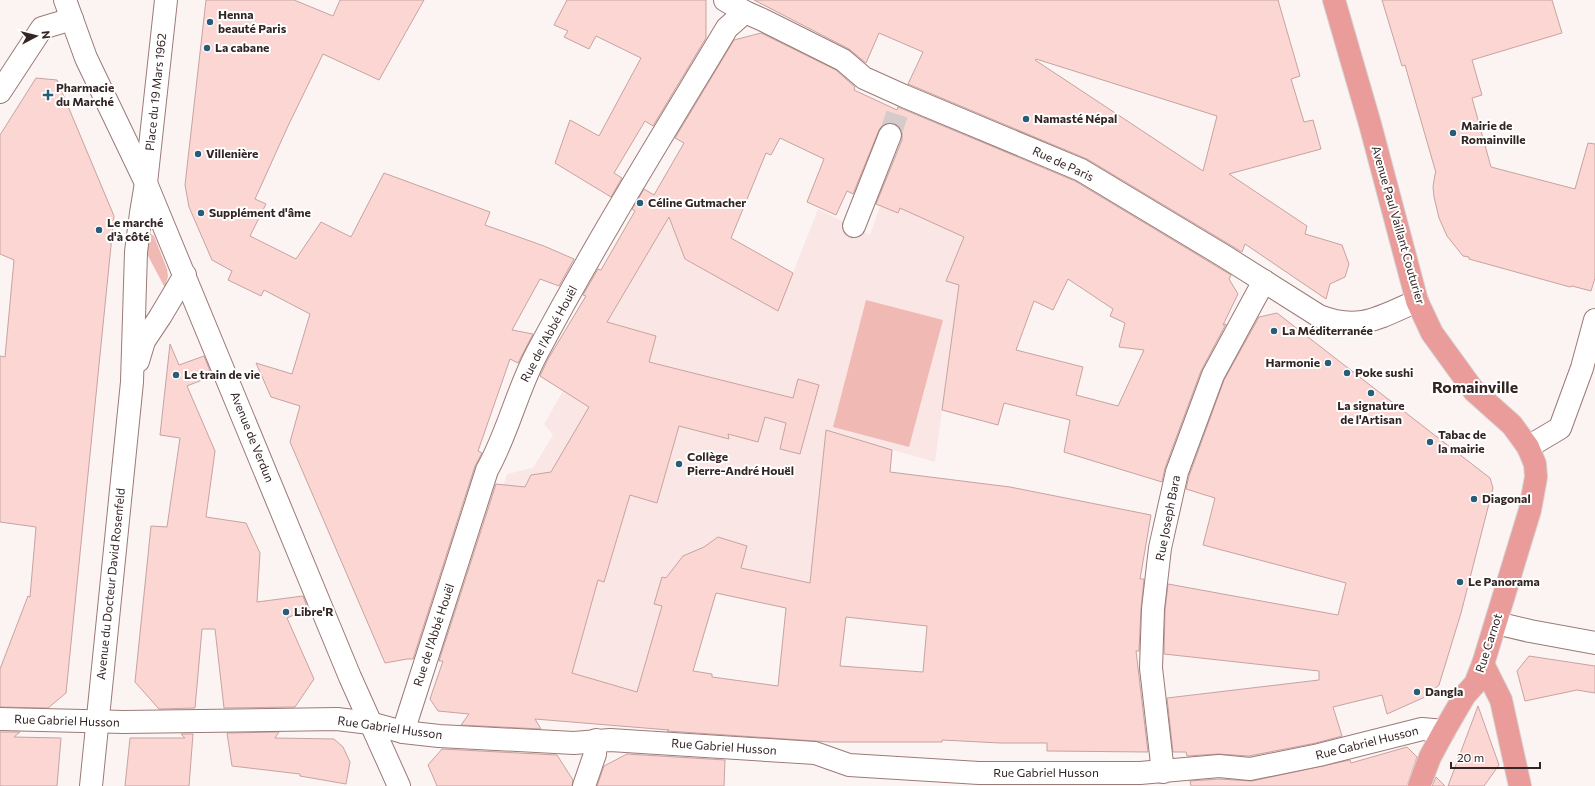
<svg xmlns="http://www.w3.org/2000/svg" width="1595" height="786" font-family="Commissioner,sans-serif">
<rect width="100%" height="100%" fill="#fcf4f3"/>
<polygon fill="#fae7e5" points="654,195 793,273 818,209 870,235 880,206 897,213 900,208 964,237 946,280 959,285 935,462 826,431 810,583 726,564 694,667 679,731 559,721 597,583 551,570 485,544 507,474 533,468 553,435 544,424 563,391 542,378 549,367 545,365 640,203"/>
<g fill="#f0b9b4">
<polygon points="151,234 154,236 167,269 168,276 165,288 146,252 148,235"/>
<polygon points="866,300 943,320 909,447 833,427"/>
</g>
<g fill="#fbd6d3" stroke="#c7a3a0" fill-rule="evenodd">
<polygon points="206,0 294,0 333,16 340,0 424,0 379,80 323,54 288,126 255,199 266,204 250,236 296,259 321,222 351,237 384,173 490,212 485,225 544,246 574,259 559,286 540,279 512,330 533,334 518,363 510,359 478,451 482,453 475,466 413,659 407,659 385,663 290,442 300,406 271,397 256,363 292,374 310,314 264,290 261,296 228,280 232,271 212,260 189,207 185,185"/>
<polygon points="567,0 706,0 706,38 653,126 645,121 614,173 622,178 611,197 555,163 570,120 599,136 641,58 596,36 589,49 564,37 568,31 554,25"/>
<path d="M754,0H1278L1300,76L1291,79L1304,122L1313,120L1321,149L1229,174L1307,226L1305,234L1342,245L1349,264L1345,277L1330,284L1326,299L1245,244L1242,252L1087,159L908,84L923,52L879,33L866,63L849,49ZM1036,59L1217,116L1203,171L1035,60Z"/>
<polygon points="1382,0 1552,0 1562,33 1472,60 1482,95 1472,98 1491,167 1575,189 1588,143 1595,144 1595,278 1591,291 1572,286 1570,287 1469,259 1469,257 1463,256 1447,236 1439,218 1434,197 1433,187 1435,174 1436,173 1405,65 1402,66"/>
<path d="M761,33L836,70L855,87L854,90L897,110L898,107L1075,181L1231,275L1229,279L1238,294L1223,325L1226,324L1201,371L1165,468L1162,482L1064,452L1070,420L1004,403L998,425L942,410L959,285L946,281L964,237L900,208L898,213L876,204L902,140V133L900,127L894,123H888L883,125L879,130L853,194L847,191L836,215L807,202L824,159L780,138L771,155L766,153L731,238L793,273L778,311L685,259L669,217L607,322L656,336L649,362L793,398L798,379L819,385L800,454L780,449L786,423L765,417L758,442L728,434L729,439L679,426L657,503L630,495L604,582L598,580L572,673L637,692L662,606L654,604L662,577L666,578L683,556L704,547L718,537L747,546L741,568L810,583L826,430L892,450L890,472L1010,487L1151,515L1140,579H1144L1141,609L1139,651H1136L1148,752L1047,751V743H1000L942,740V742H830L667,731L669,730L535,719L541,729L461,725L469,714L438,711L430,699L443,661H439L496,484L525,487L531,475L551,472L589,407L540,376L548,359L586,296L583,295L598,269L601,270L635,211L632,209L644,189L654,195L684,143L675,138L734,40ZM1068,279L1113,309L1110,316L1125,323L1119,347L1144,350L1118,406L1076,395L1083,367L1016,350L1034,301L1053,310ZM716,593L786,608L778,686L712,677V674L693,671ZM846,617L927,626L923,672L840,666Z"/>
<polygon points="36,78 57,80 114,216 66,693 48,708 0,707 0,669 28,596 30,597 36,527 0,522 0,356 5,357 14,260 0,254 0,135"/>
<polygon points="1277,313 1490,478 1493,488 1461,613 1439,685 1425,697 1387,714 1382,695 1333,707 1342,736 1316,743 1249,756 1218,754 1187,756 1186,752 1173,752 1167,698 1319,680 1319,671 1164,654 1165,610 1168,584 1338,615 1346,583 1203,545 1215,498 1186,489 1189,476 1224,380 1259,317"/>
<polygon points="170,344 179,365 204,356 212,376 187,386 215,451 206,517 246,523 260,553 257,602 303,596 308,609 287,618 314,679 295,707 224,708 215,629 202,629 195,708 159,709 135,682 151,526 167,527 180,438 160,435"/>
<polygon points="1529,656 1595,666 1595,693 1577,690 1525,701 1517,671"/>
<polygon points="1478,706 1499,765 1484,786 1448,786"/>
<polygon points="0,732 20,732 14,737 61,738 57,786 0,786"/>
<polygon points="279,732 275,738 334,739 343,747 350,762 346,784 300,776 300,774 232,766 227,733"/>
<polygon points="181,734 193,734 189,786 125,786 130,738 185,738"/>
<polygon points="1407,747 1417,757 1407,786 1191,786 1190,781 1219,779 1252,781 1350,760 1351,763"/>
<polygon points="442,749 557,755 573,780 572,786 437,786 428,765"/>
<polygon points="627,754 725,760 724,786 597,786 604,766"/>
<polygon points="1436,777 1445,786 1432,786"/>
</g>
<g fill="none" stroke-linecap="round" stroke-linejoin="round">
<polyline stroke="#d4cbca" stroke-width="22" stroke-dasharray="22 11" stroke-linecap="butt" points="890,135 898,111"/>
<g stroke="#9b7a77" stroke-width="24">
<g id="minor">
<polyline points="65,0 86,58 146,183 350,677 399,786"/>
<path d="M725,0L745,12L763,20L843,60L864,78L904,96L1081,170L1224,256L1319,316C1359,332 1380,317 1417,301"/>
<polyline points="0,92 42,28 72,19"/>
<polyline points="854,226 890,135"/>
<polyline points="138,361 144,341 160,317 185,275"/>
<polyline points="1528,447 1560,428 1582,368 1595,320"/>
<polyline points="1496,623 1530,631 1595,643"/>
<polyline points="0,719 124,722 337,719 370,723 403,732 439,736 574,743 610,740 815,753 849,765 979,773 1140,773 1219,766 1250,769 1319,755 1422,729 1444,731"/>
<path d="M403,732L487,470C508,433 517,390 537,353C596,242 662,136 727,28L745,12"/>
<polyline points="1163,772 1151,668 1153,609 1160,548 1177,472 1213,375 1264,281"/>
<polyline points="91,786 132,382 136,252 141,213 146,183 166,0"/>
<polyline points="584,786 595,754 596,740"/>
</g>
</g>
<g stroke="#d6d3d3" stroke-width="24">
<g id="major">
<polyline points="1334,0 1370,124 1417,301 1432,333 1474,391 1512,425 1528,447 1535,464 1536,477 1530,510 1483,664 1475,684 1465,695 1444,731 1430,757 1419,786"/>
<polyline points="1483,664 1501,700 1520,786"/>
</g>
</g>
<use href="#minor" stroke="#fff" stroke-width="22"/>
<use href="#major" stroke="#e99c9a" stroke-width="22"/>
</g>
<g fill="#285d79" stroke="#fff" stroke-width="1.5">
<circle cx="210" cy="22" r="4"/>
<circle cx="207" cy="48" r="4"/>
<path d="M46 89h4v4h4v4h-4v4h-4v-4h-4v-4h4z"/>
<circle cx="1026" cy="119" r="4"/>
<circle cx="1453" cy="133" r="4"/>
<circle cx="198" cy="154" r="4"/>
<circle cx="640" cy="203" r="4"/>
<circle cx="201" cy="213" r="4"/>
<circle cx="99" cy="230" r="4"/>
<circle cx="1274" cy="331" r="4"/>
<circle cx="1328" cy="363" r="4"/>
<circle cx="1347" cy="373" r="4"/>
<circle cx="176" cy="375" r="4"/>
<circle cx="1371" cy="393" r="4"/>
<circle cx="1430" cy="442" r="4"/>
<circle cx="679" cy="464" r="4"/>
<circle cx="1474" cy="499" r="4"/>
<circle cx="1460" cy="582" r="4"/>
<circle cx="286" cy="612" r="4"/>
<circle cx="1417" cy="692" r="4"/>
</g>
<g text-anchor="middle" stroke-width="4" stroke-linejoin="round" paint-order="stroke">
<g font-size="12" font-weight="bold" fill="#332524" stroke="#fff" text-anchor="start">
<text x="218" y="19">Henna<tspan x="218" dy="14">beauté Paris</tspan></text>
<text x="215" y="52">La cabane</text>
<text x="56" y="92">Pharmacie<tspan x="56" dy="14">du Marché</tspan></text>
<text x="1034" y="123">Namasté Népal</text>
<text x="1461" y="130">Mairie de<tspan x="1461" dy="14">Romainville</tspan></text>
<text x="206" y="158">Villenière</text>
<text x="648" y="207">Céline Gutmacher</text>
<text x="209" y="217">Supplément d'âme</text>
<text x="107" y="227">Le marché<tspan x="107" dy="14">d'à côté</tspan></text>
<text x="1282" y="335">La Méditerranée</text>
<text x="1320" y="367" text-anchor="end">Harmonie</text>
<text x="1355" y="377">Poke sushi</text>
<text x="184" y="379">Le train de vie</text>
<text x="1371" y="410" text-anchor="middle">La signature<tspan x="1371" dy="14">de l'Artisan</tspan></text>
<text x="1438" y="439">Tabac de<tspan x="1438" dy="14">la mairie</tspan></text>
<text x="687" y="461">Collège<tspan x="687" dy="14">Pierre-André Houël</tspan></text>
<text x="1482" y="503">Diagonal</text>
<text x="1468" y="586">Le Panorama</text>
<text x="294" y="616">Libre'R</text>
<text x="1425" y="696">Dangla</text>
</g>
<g font-size="12" fill="#332524" stroke="#fff">
<text transform="translate(156 92) rotate(-84)" y="4">Place du 19 Mars 1962</text>
<text transform="translate(1063 164) rotate(25)" y="4">Rue de Paris</text>
<text transform="translate(1398 225) rotate(74)" y="4">Avenue Paul Vaillant Couturier</text>
<text transform="translate(549 334) rotate(-62)" y="4">Rue de l'Abbé Houël</text>
<text transform="translate(252 437) rotate(68)" y="4">Avenue de Verdun</text>
<text transform="translate(1168 518) rotate(-79)" y="4">Rue Joseph Bara</text>
<text transform="translate(111 584) rotate(-84)" y="4">Avenue du Docteur David Rosenfeld</text>
<text transform="translate(434 635) rotate(-72)" y="4">Rue de l'Abbé Houël</text>
<text transform="translate(1489 643) rotate(-72)" y="4">Rue Carnot</text>
<text transform="translate(67 721) rotate(2)" y="4">Rue Gabriel Husson</text>
<text transform="translate(390 728) rotate(8)" y="4">Rue Gabriel Husson</text>
<text transform="translate(1367 743) rotate(-14)" y="4">Rue Gabriel Husson</text>
<text transform="translate(724 747) rotate(4)" y="4">Rue Gabriel Husson</text>
<text x="1046" y="777">Rue Gabriel Husson</text>
</g>
<g font-size="16" font-weight="bold" fill="#332524" stroke="#fff">
<text x="1475" y="393">Romainville</text>
</g>
</g>
<g transform="translate(36 36) rotate(83)" stroke="#ffffff" stroke-width="3" paint-order="stroke">
<path d="M0-3L7 15L0 10L-7 15Z" fill="#332524"/>
<text y="-6" font-size="11" font-weight="bold" text-anchor="middle" fill="#332524">N</text>
</g>
<path d="M1451 762v6h89v-6" fill="none" stroke="#332524" stroke-width="2"/>
<text x="1457" y="762" font-size="12" fill="#332524" stroke="#ffffff" stroke-width="3" paint-order="stroke">20 m</text>
</svg>
